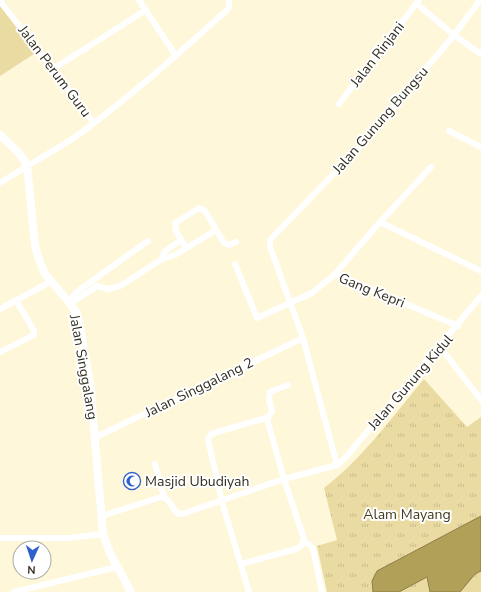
<svg xmlns="http://www.w3.org/2000/svg" width="481" height="592" font-family="'Nunito Sans',sans-serif">
<defs>
<pattern id="park-tufts" width="24" height="20" patternUnits="userSpaceOnUse"><rect width="24" height="20" fill="#e9dba2"/><path d="M3 7l-1-3M5 7V3M7 7l1-3M15 17l-1-3M17 17v-4M19 17l1-3" fill="none" stroke="#c8bc8b"/></pattern>
</defs>
<rect width="100%" height="100%" fill="#fef7da"/>
<path fill="url(#park-tufts)" d="M424,379L467,427L481,417V592H327L317,546L337,540L324,488C363,458 393,416 424,379Z"/>
<polygon fill="#e9dba2" points="0,6 37,52 0,76"/>
<polygon fill="#b1a058" stroke="#8b7e47" points="481,516 481,571 475,574 460,592 430,592 427,577 399,592 373,592 372,581 377,571"/>
<g fill="none" stroke-linecap="round" stroke-linejoin="round">
<g stroke="#fff" stroke-width="6">
<polyline points="139,0 176,56"/>
<polyline points="0,1 94,123"/>
<polyline points="417,4 454,35 481,54"/>
<polyline points="53,69 146,10"/>
<polyline points="339,104 419,0"/>
<polyline points="449,131 481,147"/>
<path d="M0,183C26,166 53,152 78,135C130,97 178,54 226,11L229,7V0"/>
<polyline points="380,222 431,167"/>
<polyline points="186,248 176,231 175,223 199,208 205,211 224,243 229,245 236,242"/>
<polyline points="162,259 164,252 181,240"/>
<polyline points="235,264 257,318 312,293 335,274 458,326"/>
<polyline points="335,274 380,222 481,271"/>
<polyline points="68,301 78,291 148,241"/>
<polyline points="70,304 97,286 108,289 120,286 162,259 175,255 216,230"/>
<polyline points="0,309 50,282"/>
<polyline points="440,347 481,400"/>
<polyline points="0,352 34,335 34,331 16,300"/>
<polyline points="267,419 272,411 269,399 270,392 288,385"/>
<polyline points="96,437 303,338"/>
<polyline points="155,464 164,497"/>
<polyline points="337,465 303,338 270,247 270,240 367,139 454,35 480,0"/>
<polyline points="102,516 161,497 167,499 177,513 182,514 284,479 337,465 345,458 481,296"/>
<polyline points="0,538 70,538 103,534"/>
<polyline points="303,542 309,544 313,549 322,592"/>
<polyline points="241,564 296,549 301,546 304,539 284,479 267,419"/>
<polyline points="14,592 117,567"/>
<polyline points="249,592 222,502 208,439 211,434 265,418 267,419"/>
</g>
<polyline stroke="#fff" stroke-width="8" points="0,135 19,153 27,165 35,245 38,257 45,274 68,301 76,312 79,322 90,383 103,534 110,553 131,592"/>
</g>
<defs>
<g id="mosque-ring" transform="scale(0.9)"><circle r="9.5" fill="#fff" stroke="#305fce" stroke-width="1.5"/><path d="M3.5-4.9A6 6 0 1 0 3.5 4.9A5 5 0 1 1 3.5-4.9Z" fill="#305fce"/></g>
</defs>
<g fill-rule="evenodd">
<use href="#mosque-ring" x="132" y="481"/>
</g>
<g text-anchor="middle" stroke-width="4" stroke-linejoin="round" paint-order="stroke">
<g font-size="14" fill="#312e20" stroke="#fff">
<text transform="translate(377 54) rotate(-52)" y="5">Jalan Rinjani</text>
<text transform="translate(55 71) rotate(53)" y="5">Jalan Perum Guru</text>
<text transform="translate(380 120) rotate(-49)" y="5">Jalan Gunung Bungsu</text>
<text transform="translate(372 290) rotate(22)" y="5">Gang Kepri</text>
<text transform="translate(84 367) rotate(80)" y="5">Jalan Singgalang</text>
<text transform="translate(410 382) rotate(-49)" y="5">Jalan Gunung Kidul</text>
<text transform="translate(199 387) rotate(-26)" y="5">Jalan Singgalang 2</text>
</g>
<g font-size="14" fill="#312e20" stroke="#fff" text-anchor="start">
<text x="145" y="486">Masjid Ubudiyah</text>
</g>
<g font-size="14" fill="#413919" stroke="#fff">
<text x="407" y="519">Alam Mayang</text>
</g>
</g>
<g transform="translate(32 560) rotate(183)"><circle r="19" fill="#ffffff" stroke="#adaba6"/>
<path d="M0-3L7 15L0 10L-7 15Z" fill="#305fce"/>
<text y="-6" font-size="11" font-weight="bold" text-anchor="middle" fill="#312e20">N</text>
</g>
</svg>
